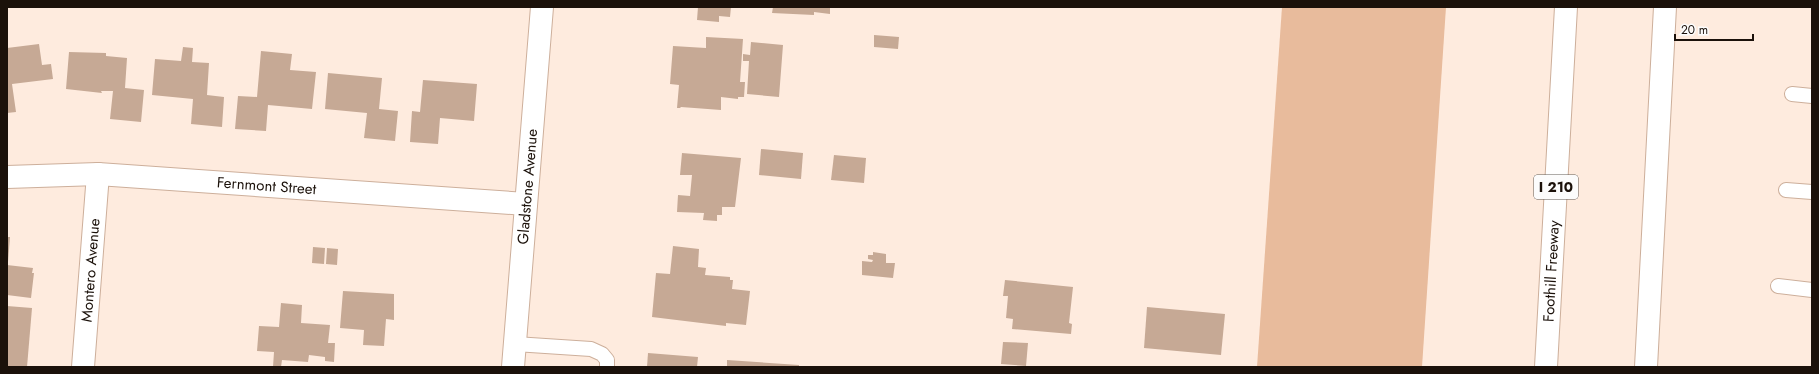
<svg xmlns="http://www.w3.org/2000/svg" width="1819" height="374" font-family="Jost,sans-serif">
<rect width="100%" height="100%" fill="#feebde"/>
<polygon fill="#e8bb9c" points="1282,7 1446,7 1422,367 1257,367"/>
<g fill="#c6a995">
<polygon points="698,7 731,7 730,17 719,16 719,22 697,20"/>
<polygon points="773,7 830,7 830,14 814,12 814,15 772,13"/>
<polygon points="874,35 899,37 898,49 874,47"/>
<polygon points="706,37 743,39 740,82 745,82 744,97 738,97 738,99 721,97 721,110 681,107 680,108 677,108 679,85 670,84 673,46 706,48"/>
<polygon points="751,42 783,45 779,97 747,94 749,61 743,61 743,54 750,55"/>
<polygon points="39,44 42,65 51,64 53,79 12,84 16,112 7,113 7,48"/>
<polygon points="183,47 193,48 192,62 209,63 207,95 224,97 222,127 191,124 193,99 152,95 155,59 181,61"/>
<polygon points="261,51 292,54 290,70 316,72 312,109 268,105 266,131 235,129 238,96 257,97"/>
<polygon points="69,52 106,53 106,56 127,58 125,88 144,90 141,122 110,119 113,91 101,91 102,93 66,89"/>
<polygon points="328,73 382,78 379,109 398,111 395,141 364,138 367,113 325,109"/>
<polygon points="423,80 477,84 474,121 440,118 438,144 410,142 412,111 420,112"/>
<polygon points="761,149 803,153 801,179 759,175"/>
<polygon points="682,153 741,158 735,207 722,207 722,215 717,215 717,221 703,220 704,213 677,212 678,195 690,196 692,175 680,175"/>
<polygon points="834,155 866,158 864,183 831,180"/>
<polygon points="7,237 10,237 8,262 7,261"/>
<polygon points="673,246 699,249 698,267 706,268 705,275 730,277 730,280 733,280 732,289 750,291 746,325 726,323 726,326 652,317 656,273 670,274"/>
<polygon points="313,247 325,248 324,264 312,263"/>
<polygon points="327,248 338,249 337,265 326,264"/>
<polygon points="873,252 886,254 886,263 895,263 893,278 862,275 862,261 872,262 873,260 868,259 868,255 873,255"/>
<polygon points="7,265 33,268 32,273 34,273 31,298 7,295"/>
<polygon points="1005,280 1073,287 1069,323 1072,324 1071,334 1012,329 1013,319 1006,318 1008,296 1003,296"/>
<polygon points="343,291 394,294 394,320 386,319 384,346 363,345 364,330 340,328"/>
<polygon points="281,303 302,305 301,323 330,325 328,343 335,343 334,362 325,361 325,357 309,355 308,362 282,360 281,367 273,367 274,352 257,351 259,326 279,327"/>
<polygon points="7,306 32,308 27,367 7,367"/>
<polygon points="1147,307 1225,314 1221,355 1144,348"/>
<polygon points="1003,342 1028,343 1026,366 1001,364"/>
<polygon points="648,353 698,357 697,367 647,367"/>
<polygon points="727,360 799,365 799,367 727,367"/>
</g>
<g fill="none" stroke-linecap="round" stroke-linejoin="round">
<g stroke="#cdaf9b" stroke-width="16">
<g id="service">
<polyline points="1792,94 1812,96"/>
<polyline points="1786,190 1812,192"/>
<polyline points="1778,286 1812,290"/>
<polyline points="515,344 591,349 602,354 607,360 607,367"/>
</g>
</g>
<g stroke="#cdaf9b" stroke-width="24">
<g id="minor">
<path id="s1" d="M7,177L98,174L526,204"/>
<path id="s2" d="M83,367L98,174"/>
</g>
</g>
<g stroke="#cdaf9b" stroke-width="24">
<g id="tertiary">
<path id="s3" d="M513,367L542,7"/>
</g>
</g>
<g stroke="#cdaf9b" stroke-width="24">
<g id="motorway">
<path id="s4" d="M1546,367L1566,7"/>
<polyline points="1646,367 1665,7"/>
</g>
</g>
<use href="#service" stroke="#fff" stroke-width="14"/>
<use href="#minor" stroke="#fff" stroke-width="22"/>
<use href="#tertiary" stroke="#fff" stroke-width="22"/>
<use href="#motorway" stroke="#fff" stroke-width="22"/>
</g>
<g text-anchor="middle" stroke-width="3" stroke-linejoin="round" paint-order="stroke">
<rect fill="#fcfcfc" stroke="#5e5853" stroke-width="1" x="1534" y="175" width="44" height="24" rx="3"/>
<g font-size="14" font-weight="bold" fill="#1b110a">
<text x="1556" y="192">I 210</text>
</g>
<g font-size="15" fill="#1b110a" stroke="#fcfcfc">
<text dy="5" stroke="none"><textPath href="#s1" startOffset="260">Fernmont Street</textPath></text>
<text dy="5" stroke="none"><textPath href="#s3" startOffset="181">Gladstone Avenue</textPath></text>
<text dy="5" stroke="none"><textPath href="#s2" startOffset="97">Montero Avenue</textPath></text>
<text dy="5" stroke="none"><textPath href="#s4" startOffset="96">Foothill Freeway</textPath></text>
</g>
</g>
<rect width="1819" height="374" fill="none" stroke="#1b110a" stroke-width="16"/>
<path d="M1675 34v6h78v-6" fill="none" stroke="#1b110a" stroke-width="2"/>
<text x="1681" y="34" font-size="12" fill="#1b110a" stroke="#fcfcfc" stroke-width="3" paint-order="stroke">20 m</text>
</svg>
